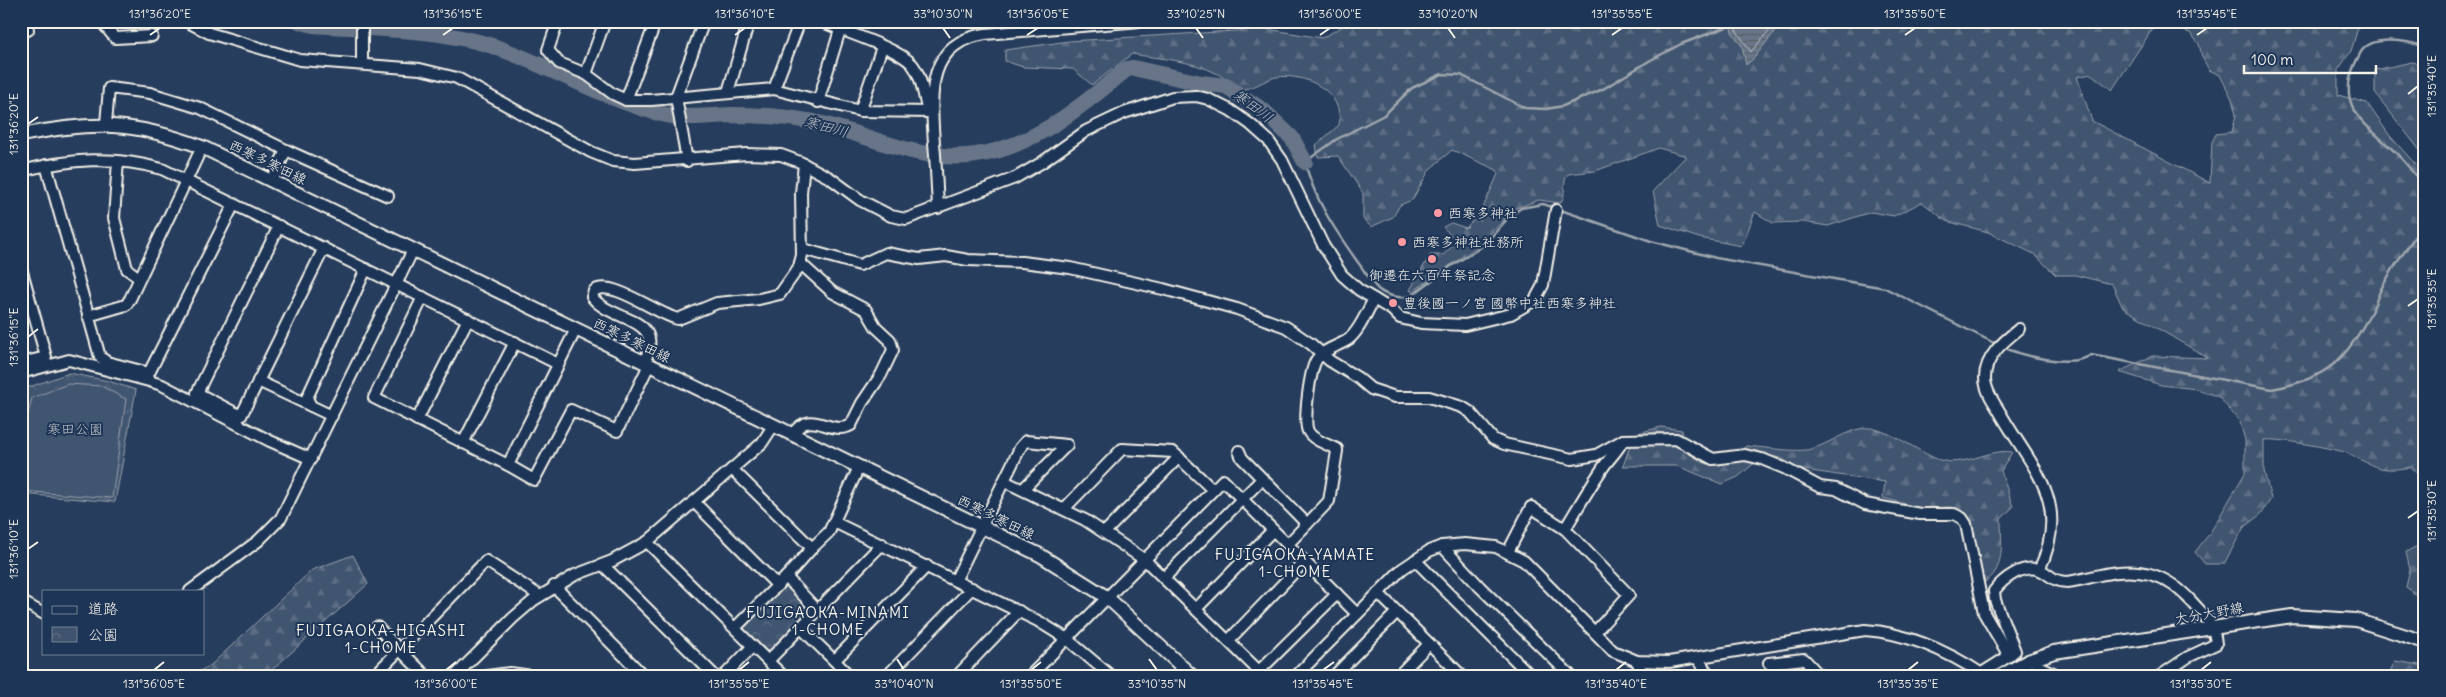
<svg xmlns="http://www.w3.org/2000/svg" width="2446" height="697" font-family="Delius,'Klee One',sans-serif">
<defs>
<pattern id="forest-firs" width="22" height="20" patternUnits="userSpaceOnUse" patternTransform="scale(1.25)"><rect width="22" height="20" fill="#40546f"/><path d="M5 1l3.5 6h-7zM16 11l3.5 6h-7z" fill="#5c6d84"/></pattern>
<pattern id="park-crowns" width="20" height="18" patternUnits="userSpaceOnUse" patternTransform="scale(1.25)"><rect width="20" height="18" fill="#40546f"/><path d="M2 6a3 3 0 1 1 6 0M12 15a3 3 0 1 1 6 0" fill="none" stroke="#5c6d84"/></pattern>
<pattern id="water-rules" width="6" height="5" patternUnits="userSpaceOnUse" patternTransform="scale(1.25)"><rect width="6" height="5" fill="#677588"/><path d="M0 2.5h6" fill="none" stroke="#585e67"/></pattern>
</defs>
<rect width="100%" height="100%" fill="#263d5d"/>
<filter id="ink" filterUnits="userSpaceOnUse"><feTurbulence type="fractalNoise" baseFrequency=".02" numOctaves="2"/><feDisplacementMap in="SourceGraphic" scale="10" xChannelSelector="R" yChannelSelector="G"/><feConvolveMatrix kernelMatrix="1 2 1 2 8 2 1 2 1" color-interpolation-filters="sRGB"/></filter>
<g filter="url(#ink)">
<g fill="url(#forest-firs)" stroke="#9aa2ac" fill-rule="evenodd">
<path d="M1352,21H2360L2351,51L2338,70V95L2367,103L2390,136L2425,175V480L2411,467C2403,468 2395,470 2387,469C2371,468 2359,457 2344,452C2330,448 2278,438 2264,440V471L2271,499L2261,514L2244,527L2224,564H2205L2195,552L2210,533L2245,473V440L2240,422L2219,397L2197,389L2161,385L2119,372L2152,356L2208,358L2123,308L2112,284L2075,275H2056L2034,254L1988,232L1946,221L1922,202L1894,216L1871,212L1828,226L1803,222L1773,223L1755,212L1742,246L1699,238L1660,225L1653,191L1686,156L1659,148L1595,171L1568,174C1561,182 1568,195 1560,203L1539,200L1516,208L1477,247L1412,292L1410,290L1430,255H1443L1454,245L1455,240L1443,227L1451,223L1466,228L1482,210L1498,174L1497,170L1452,150L1430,169L1412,200L1400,205L1393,217L1371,227L1363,219V193L1338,156L1318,157L1316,145L1339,125C1344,91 1306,73 1276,77C1265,79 1251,91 1240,89C1231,87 1225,78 1218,74C1192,60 1160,59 1132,54L1092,85L1073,69L1023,67L1005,61V50L1069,41L1267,29L1322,38ZM2167,25L2190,33L2199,44L2202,57L2209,70L2220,75L2232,99L2236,115L2232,132L2216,134L2212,142L2210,183L2092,121L2077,77L2091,74L2112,90L2153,28Z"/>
<polygon points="2412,62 2425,65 2425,157 2375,93 2375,70"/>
<path d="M1661,427L1682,430L1685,451L1704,463H1727L1746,446C1761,447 1798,453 1811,449C1829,444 1845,431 1864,428C1882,425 1921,453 1937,459C1963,469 1988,448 2012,452L2001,471L2013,507L2001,519C2001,540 2006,569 1985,582L1975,550V532L1963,512L1952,507L1921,508L1883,498L1885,482L1798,469L1781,458L1764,455L1738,477L1722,484L1677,466H1623L1634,434Z"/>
<polygon points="2425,542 2425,602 2406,587 2410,570 2406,552"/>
<polygon points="353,555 368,584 265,676 191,676 211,665 312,570"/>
<polygon points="2395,661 2425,666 2425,676 2388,676"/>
</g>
<g fill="url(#park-crowns)" stroke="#9aa2ac">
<polygon points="69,373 108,381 136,390 115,502 21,494 21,390"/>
<polygon points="785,583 788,583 812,612 771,652 767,653 743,630 743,625"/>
</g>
<polygon fill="#40546f" stroke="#9aa2ac" points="68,384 101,386 126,399 112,498 21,491 21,443 32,398"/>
<polygon fill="url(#water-rules)" stroke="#9fa7ae" points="1729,21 1783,21 1754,58 1746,65 1742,46 1732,32"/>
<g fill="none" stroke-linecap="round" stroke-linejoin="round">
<polyline stroke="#bcbfc2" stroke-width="1" points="1734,21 1736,30 1751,52 1777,21"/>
<g stroke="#9fa7ae" stroke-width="2.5">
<path d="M1732,25L1681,44L1649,61L1603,89L1563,106L1546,109L1525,108L1461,75L1442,74L1412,88L1384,115L1337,139L1305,162C1314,199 1335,230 1357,261C1364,270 1370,281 1378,289C1386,296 1401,299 1411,296L1451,266L1483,246L1510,216L1521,208L1543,204L1651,241L1716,258L1885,288L1998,345"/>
<path d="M2425,47C2408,41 2372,34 2361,52C2333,100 2356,117 2391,148C2404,160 2415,174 2425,189"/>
<path d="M2003,347C2022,356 2072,368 2091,355L2272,389C2327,379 2347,360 2372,310C2377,301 2379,291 2385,282C2397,261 2412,242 2425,221"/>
</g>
<path stroke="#677588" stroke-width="16" d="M299,21L313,25C373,29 445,28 501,49C556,69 608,101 666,115C686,119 710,116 730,115C755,115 783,116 808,121C865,131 916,164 976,155C1035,147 1082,105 1127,69L1133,68L1201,83L1226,86L1264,111L1292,138L1305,162"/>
<g stroke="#f4f1e8" stroke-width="14">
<g id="minor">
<polyline points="101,21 115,38 152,36"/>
<polyline points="186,21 209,33 300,60 420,69 457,78 591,152 613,161 635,163 746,154 781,155 800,162 830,178 860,200 891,216 906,219 1015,178 1041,163 1086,131 1124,113 1173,97 1196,96 1208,99 1230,110 1250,124 1268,140 1282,160 1323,245 1342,275 1359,290 1392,310 1400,318 1421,323 1465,325 1511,314 1535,300 1543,285 1556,210"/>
<polyline points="362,21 362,63"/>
<polyline points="558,21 548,50 559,63 586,74 613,94 626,100 651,100 774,89 860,111 932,112"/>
<path d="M820,21C842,31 898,48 912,64C922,76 924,98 928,112"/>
<polyline points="21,31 28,30 27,21"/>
<polyline points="586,74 605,21"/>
<polyline points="774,89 800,21"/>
<polyline points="728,92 749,21"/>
<polyline points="626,100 656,21"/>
<polyline points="818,102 840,30"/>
<polyline points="860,111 882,47"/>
<polyline points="106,124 109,88 150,93 200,108 286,150 388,196"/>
<polyline points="118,161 114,218 127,269 139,278"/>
<polyline points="687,161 676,97 704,21"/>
<polyline points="46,165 100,357 107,362 149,373 234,204"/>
<path d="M21,171C70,159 113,155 162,169L558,364"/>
<polyline points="272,181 286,150"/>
<path d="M938,208C937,187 936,165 934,143C931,97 925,43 985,34L1141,21"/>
<polyline points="279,226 197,393 241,416 324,248"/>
<polyline points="803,249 860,265 886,253 919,259 946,256 968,260 1022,262 1070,268 1163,289 1237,309 1286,327 1311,344 1330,361 1358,378 1371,389 1395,397 1429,397 1462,407 1470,412 1493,439 1504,444 1572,459 1596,455 1623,440 1676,439 1713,459 1745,455 1762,459 1784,468 1820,487 1836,489 1865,504 1920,514 1954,514 1962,518 1966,524 1984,613 2009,656 1982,673"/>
<polyline points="21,268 46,357 21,363"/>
<polyline points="423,297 374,398 508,465 534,480 571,410 617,431 649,365"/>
<polyline points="88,316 126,305 130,299 202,147"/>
<path d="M2019,329C2004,341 1985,356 1985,378C1985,389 1992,400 1998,409C2030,467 2073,500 2039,570"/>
<path d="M644,363C667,315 612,323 592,297L594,291C611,278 658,315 678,319L717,303L759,299L780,294L799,267L802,255L801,193L804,164"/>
<polyline points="21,373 69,360 149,381 162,385 270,441 311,459"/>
<polyline points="258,381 311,406"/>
<polyline points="332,416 311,406 307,398 366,269"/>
<polyline points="417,420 468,319"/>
<path d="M792,435C811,406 829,437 851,425L862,403L881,375L893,350L890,340L876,327L866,310L832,292L800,263"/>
<polyline points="463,443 515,342"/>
<polyline points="1239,451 1242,458 1307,524"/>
<polyline points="508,465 576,329"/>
<polyline points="732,469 812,548 829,532 859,467"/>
<polyline points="1004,481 1085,520 1145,560 1264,676"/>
<polyline points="694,502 777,585"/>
<polyline points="1064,509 1122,449 1173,452 1213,490"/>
<polyline points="834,522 1038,621 1067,639 1111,676"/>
<path d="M1565,529C1577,509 1589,488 1602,469C1609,458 1618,451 1623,440"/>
<polyline points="1105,532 1179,457"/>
<polyline points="647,542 783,676"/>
<path d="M1288,544L1329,501L1337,451V449C1329,445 1312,440 1308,431C1303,422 1310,367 1317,359C1324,349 1339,346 1349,339C1360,330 1367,311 1374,299"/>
<polyline points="1442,546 1480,587 1571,676"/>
<polyline points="1508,552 1531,507 1565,529 1629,595 1595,632"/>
<polyline points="1415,560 1531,676"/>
<polyline points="603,565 715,676"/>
<polyline points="786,577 812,548"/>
<polyline points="1164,578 1262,479"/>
<polyline points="956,579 1020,448 1026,441 1067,445 1023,489"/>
<polyline points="554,586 644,676"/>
<polyline points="190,591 258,541 281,518 413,250"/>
<polyline points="1378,593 1462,676"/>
<polyline points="21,601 44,614"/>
<polyline points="1196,609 1273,530"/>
<polyline points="377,627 426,676"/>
<polyline points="735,628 786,577 817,610"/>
<polyline points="801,628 850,676"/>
<polyline points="1229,640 1305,561"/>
<path d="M2009,656L2015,651L1995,600L1994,591C2003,579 2022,564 2040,570C2050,574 2053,582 2067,582C2078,581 2090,577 2100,575C2139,566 2166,573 2193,603C2207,619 2214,622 2216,644L2188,657L2160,676"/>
<polyline points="1697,658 1710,676"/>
<polyline points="2035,658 2038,666 2060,676"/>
<polyline points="835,660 927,566"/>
<polyline points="768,661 882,544"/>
<polyline points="1637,661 1643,676"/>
<polyline points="1769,663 1804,659 1820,676"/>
<polyline points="1769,663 1782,676"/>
<polyline points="1259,671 1337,594"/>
<polyline points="374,676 486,561 540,596"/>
<polyline points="455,676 513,618 534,600 575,575 612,561 647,542 762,443 773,426"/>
<polyline points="487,676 510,673 532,676"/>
<polyline points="724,676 753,646"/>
<polyline points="887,676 972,588"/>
<polyline points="957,676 1019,611"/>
<polyline points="1030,676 1223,480 1357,614"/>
<path d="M1296,676L1402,569L1429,551L1442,546L1465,544L1496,547L1524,561L1613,651L1637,661L1669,662L1865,630C1909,633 1949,652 1985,676"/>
<polyline points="1334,676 1397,612"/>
<polyline points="1398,676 1429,644"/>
</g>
</g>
<g stroke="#f4f1e8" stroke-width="16">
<g id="major">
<path d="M21,135C94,121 132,121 202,147L1040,555L1108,598L1192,676"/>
<polyline points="2000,676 2028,661 2054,652 2292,616 2356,620 2425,642"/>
</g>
</g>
<use href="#minor" stroke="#1d3557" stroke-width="10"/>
<use href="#major" stroke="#1d3557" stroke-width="12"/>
</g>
</g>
<path fill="none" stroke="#f4f1e8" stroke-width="2" d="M943,28L950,38M1196,28L1203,38M1448,28L1455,38M150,35L160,28M443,35L453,28M735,35L745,28M1027,35L1038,28M1320,35L1330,28M1612,35L1622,28M1905,35L1915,28M2197,35L2207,28M2408,94L2418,86M28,124L38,117M2408,306L2418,299M28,337L38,329M2408,518L2418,511M28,549L38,542M897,659L904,670M1149,659L1157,670M154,670L164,662M446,670L456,662M739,670L749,662M1031,670L1041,662M1323,670L1334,662M1616,670L1626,662M1908,670L1918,662M2201,670L2211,662"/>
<g fill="#ff9aa2" stroke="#1d3557" stroke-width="2">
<circle cx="1438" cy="213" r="5"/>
<circle cx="1402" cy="242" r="5"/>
<circle cx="1432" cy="259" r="5"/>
<circle cx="1393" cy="303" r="5"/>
</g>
<g text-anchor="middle" stroke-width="4" stroke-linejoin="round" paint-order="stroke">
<g font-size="14" fill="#f4f1e8" stroke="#1d3557">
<text transform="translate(268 162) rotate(26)" y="5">西寒多寒田線</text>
<text transform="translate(632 340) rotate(26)" y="5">西寒多寒田線</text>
<text transform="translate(996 517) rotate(26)" y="5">西寒多寒田線</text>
<text transform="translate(2209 613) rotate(-10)" y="5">大分大野線</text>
</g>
<g font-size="14" fill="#f4f1e8" stroke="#1d3557" text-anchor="start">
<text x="1448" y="218">西寒多神社</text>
<text x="1412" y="247">西寒多神社社務所</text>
<text x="1432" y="280" text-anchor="middle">御遷在六百年祭記念</text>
<text x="1403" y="308">豊後國一ノ宮 國幣中社西寒多神社</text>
</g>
<g font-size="14" fill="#bec2c4" stroke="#1d3557">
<text x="75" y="434">寒田公園</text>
</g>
<g font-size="15" font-style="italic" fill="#bcbfc2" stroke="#1d3557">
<text transform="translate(1253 106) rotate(37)" y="5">寒田川</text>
<text transform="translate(826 127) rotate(15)" y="5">寒田川</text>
</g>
<g font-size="15" letter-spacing="1" fill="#f4f1e8" stroke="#1d3557">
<text x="1295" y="560">FUJIGAOKA-YAMATE<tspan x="1295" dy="17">1-CHOME</tspan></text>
<text x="828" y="618">FUJIGAOKA-MINAMI<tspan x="828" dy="17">1-CHOME</tspan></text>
<text x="381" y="636">FUJIGAOKA-HIGASHI<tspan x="381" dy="17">1-CHOME</tspan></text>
</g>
</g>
<rect width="2446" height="697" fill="none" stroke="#1d3557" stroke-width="55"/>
<rect x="42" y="590" width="162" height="65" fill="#1d3557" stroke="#738091"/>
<rect x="52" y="606" width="25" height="8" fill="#1d3557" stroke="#738091"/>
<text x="88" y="614" font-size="15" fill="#f4f1e8">道路</text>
<rect x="52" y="627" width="25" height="15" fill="url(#park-crowns)" stroke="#738091"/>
<text x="88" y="640" font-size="15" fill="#f4f1e8">公園</text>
<path d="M2244 65v8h132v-8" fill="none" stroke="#f4f1e8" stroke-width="2.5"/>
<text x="2251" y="65" font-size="15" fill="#f4f1e8" stroke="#1d3557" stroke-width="4" paint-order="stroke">100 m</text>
<rect x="28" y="28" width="2390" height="642" fill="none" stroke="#f4f1e8" stroke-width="2"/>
<g font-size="12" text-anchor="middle" fill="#f4f1e8">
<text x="160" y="18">131°36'20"E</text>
<text x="453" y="18">131°36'15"E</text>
<text x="745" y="18">131°36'10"E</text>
<text x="943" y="18">33°10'30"N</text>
<text x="1038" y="18">131°36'05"E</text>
<text x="1196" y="18">33°10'25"N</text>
<text x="1330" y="18">131°36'00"E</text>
<text x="1448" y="18">33°10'20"N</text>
<text x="1622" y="18">131°35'55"E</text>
<text x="1915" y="18">131°35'50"E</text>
<text x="2207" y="18">131°35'45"E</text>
<text transform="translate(2432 86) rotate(-90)" y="4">131°35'40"E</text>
<text transform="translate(14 124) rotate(-90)" y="4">131°36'20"E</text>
<text transform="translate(2432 299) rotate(-90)" y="4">131°35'35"E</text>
<text transform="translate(14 337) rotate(-90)" y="4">131°36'15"E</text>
<text transform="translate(2432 511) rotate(-90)" y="4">131°35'30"E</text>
<text transform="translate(14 549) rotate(-90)" y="4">131°36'10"E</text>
<text x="154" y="688">131°36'05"E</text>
<text x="446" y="688">131°36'00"E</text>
<text x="739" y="688">131°35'55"E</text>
<text x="904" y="688">33°10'40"N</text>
<text x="1031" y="688">131°35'50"E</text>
<text x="1157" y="688">33°10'35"N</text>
<text x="1323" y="688">131°35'45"E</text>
<text x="1616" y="688">131°35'40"E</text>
<text x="1908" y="688">131°35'35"E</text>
<text x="2201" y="688">131°35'30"E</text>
</g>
</svg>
